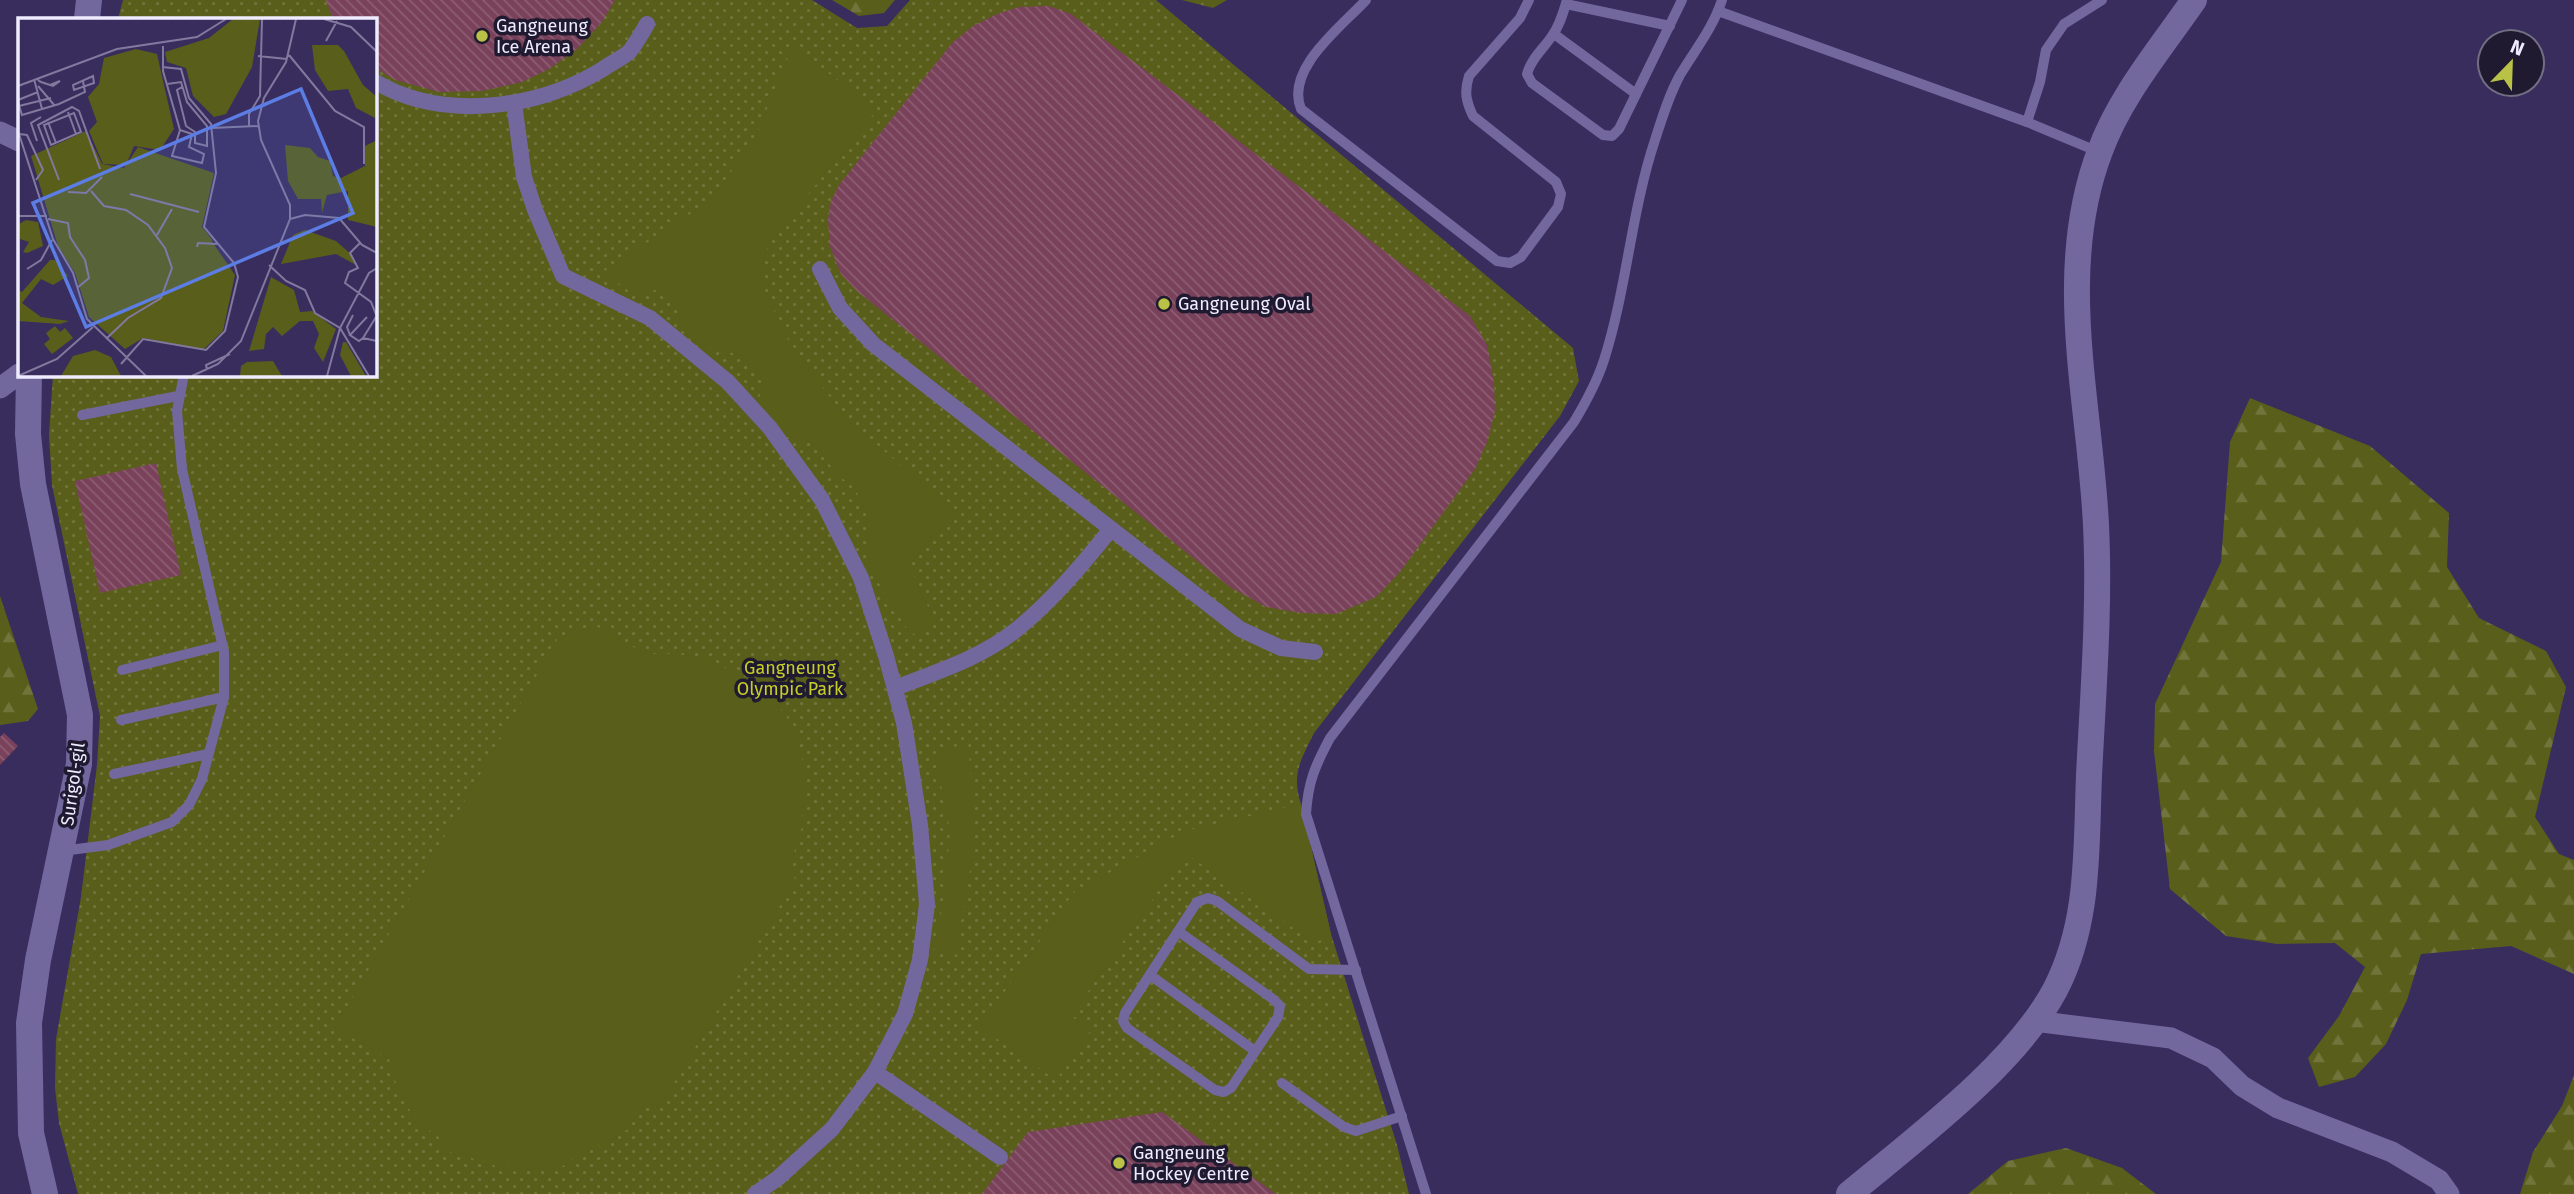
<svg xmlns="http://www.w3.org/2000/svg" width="2574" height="1194" font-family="'Fira Sans',sans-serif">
<defs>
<pattern id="forest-firs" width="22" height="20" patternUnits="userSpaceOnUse" patternTransform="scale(1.75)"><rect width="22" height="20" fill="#595e1a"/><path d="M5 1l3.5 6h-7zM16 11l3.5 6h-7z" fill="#71753c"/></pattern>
<pattern id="park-dots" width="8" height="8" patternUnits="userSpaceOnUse" patternTransform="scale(1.75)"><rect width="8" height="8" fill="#595e1a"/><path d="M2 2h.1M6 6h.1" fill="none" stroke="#71753c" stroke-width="1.8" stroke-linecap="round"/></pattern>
<pattern id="building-back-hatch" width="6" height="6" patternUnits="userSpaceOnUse" patternTransform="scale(1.75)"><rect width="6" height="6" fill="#79415a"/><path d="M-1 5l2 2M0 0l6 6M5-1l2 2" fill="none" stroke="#8c5d73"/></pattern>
</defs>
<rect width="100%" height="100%" fill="#392d5e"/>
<g fill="url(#forest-firs)">
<polygon points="832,0 895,0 884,13 859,16"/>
<polygon points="1182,0 1227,0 1213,8"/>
<polygon points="2250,398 2370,446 2449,513 2447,567 2479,618 2546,651 2566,687 2535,817 2559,854 2574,860 2574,974 2511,946 2421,954 2407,1000 2386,1044 2355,1077 2319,1087 2308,1058 2339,1016 2365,967 2335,943 2277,944 2226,936 2170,889 2154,751 2155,704 2221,562 2230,442"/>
<polygon points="0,596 38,709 28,721 0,725"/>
<polygon points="2574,1075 2574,1194 2520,1194 2533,1152 2562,1106"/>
<polygon points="2066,1148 2122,1168 2156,1194 1968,1194 2008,1161"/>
</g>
<path fill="url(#park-dots)" d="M123,0H812L857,28L887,26L910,0H1156L1573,348L1579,381L1560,416L1314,733C1301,760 1291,774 1301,804L1331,934L1397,1145L1409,1194H78L59,1123L55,1088L56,1039L81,897L97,765L100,716L52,485L49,435L53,375L374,374V19H118Z"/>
<g fill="#595e1a">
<path d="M793,45L876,111L770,241L759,276L784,334L845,418L954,510L909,565L936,624L911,635L869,567L866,513L855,488L835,473L818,446L803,439L785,437L759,399C776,338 701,361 684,332C678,323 680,314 680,304C661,288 657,288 633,294L603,272L708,202L753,143Z"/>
<path d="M596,626L646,654H674L703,657L755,683L776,703L794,727L805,770L802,827L790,866L789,874L796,879L659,1108L646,1101L628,1129L601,1145L572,1155L571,1165L530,1169L482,1164L462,1152L459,1157L442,1147L445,1141C411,1121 398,1097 389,1059L335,1028L558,638Z"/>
<polygon points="968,742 972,791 971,865 955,956 933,949 944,900 950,831 935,754"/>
<polygon points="1301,804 1331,934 1315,943 1185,853 1071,1016 1091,1030 1056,1080 980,1027 1074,892 1185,831"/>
</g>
<g fill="url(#building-back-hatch)">
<polygon points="326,0 615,0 602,22 577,49 549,69 522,82 482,91 439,92 395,80 374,67 374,19 333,19"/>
<polygon points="1049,6 1071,14 1470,316 1487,345 1494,383 1495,411 1487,442 1475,469 1400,572 1376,597 1336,614 1302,613 1266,607 1230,587 858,292 841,274 830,247 828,219 831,201 839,185 952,43 973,26 997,14 1019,7"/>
<polygon points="156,463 181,575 100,593 75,481"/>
<polygon points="4,733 18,746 0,765 0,737"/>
<polygon points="1162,1112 1276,1194 982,1194 1028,1132"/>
</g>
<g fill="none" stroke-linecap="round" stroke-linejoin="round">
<g stroke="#73689e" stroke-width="10">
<path d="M1366,0C1340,28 1285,69 1301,109L1497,261L1510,263L1521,257L1558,207L1561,194L1556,182L1473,116C1466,101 1464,92 1469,76L1520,18L1529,0"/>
<path d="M1567,0C1563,13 1560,25 1552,36C1543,49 1531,59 1527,74L1532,83L1603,135L1612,136L1619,129L1682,0"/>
<polyline points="1566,4 1670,26"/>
<polyline points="1718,11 2027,122 2099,152"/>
<polyline points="1554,34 1636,94"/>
<polyline points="2027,122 2040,82 2046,50 2064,24 2102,0"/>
<polyline points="82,415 178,396"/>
<polyline points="122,670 223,645"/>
<polyline points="121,720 224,697"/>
<polyline points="114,774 208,754"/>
<polyline points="62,851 108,845 172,822 189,805 202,779 224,697 224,652 182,469 177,411 184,374"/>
<polyline points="1178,931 1273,999 1280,1006 1278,1017 1231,1088 1224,1092 1215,1090 1127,1028 1123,1021 1125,1013 1197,902 1208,898 1217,901 1309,969 1356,970"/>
<polyline points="1150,975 1255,1051"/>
<polyline points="1282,1083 1344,1127 1356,1131 1402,1116"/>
<path d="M1426,1194L1306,814C1308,782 1315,766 1330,738L1574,422C1586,402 1597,382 1604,360C1627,288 1631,212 1655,140C1662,118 1669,95 1680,75C1695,50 1713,28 1722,0"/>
</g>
<g stroke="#73689e" stroke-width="16">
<path d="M374,81C442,122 538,109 603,69C611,63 623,58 630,51C636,43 642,33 647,24"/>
<polyline points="514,103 524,177 535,210 563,276 650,318 728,382 770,428 822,500 861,578 886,656 904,723 920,825 927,904 920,960 905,1014 875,1072 832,1129 778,1178 755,1194"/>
<polyline points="820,269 840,308 873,344 1240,629 1281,648 1315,652"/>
<path d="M895,688C936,672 981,658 1016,630C1052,601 1082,565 1111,529"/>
<polyline points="875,1072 1000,1157"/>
</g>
<g stroke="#73689e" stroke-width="21">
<polyline points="0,132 19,141"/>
<polyline points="0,388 19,374"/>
<polyline points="2034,1021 2171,1038 2213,1058 2242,1086 2278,1108 2392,1152 2439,1180 2449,1194"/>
</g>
<g stroke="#73689e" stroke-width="26">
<polyline points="87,19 89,0"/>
<polyline points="29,374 28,434 33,484 80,715 79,764 38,960 29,1023 31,1133 45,1194"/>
<path d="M1849,1194C1915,1139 2015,1065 2055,990C2090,923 2086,849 2089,776C2093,693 2100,609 2096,525C2090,401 2054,272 2100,151C2120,96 2161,48 2194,0"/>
</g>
</g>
<g fill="#b9c146" stroke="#1f1a30" stroke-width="2.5">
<circle cx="482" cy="36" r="7"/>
<circle cx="1164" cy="304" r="7"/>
<circle cx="1119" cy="1163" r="7"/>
</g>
<g text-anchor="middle" stroke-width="7" stroke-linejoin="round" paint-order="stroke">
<g font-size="18" fill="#efecff" stroke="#1f1a30" text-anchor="start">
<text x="496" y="32">Gangneung<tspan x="496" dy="21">Ice Arena</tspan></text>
<text x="1178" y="310">Gangneung Oval</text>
<text x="1133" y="1159">Gangneung<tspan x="1133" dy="21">Hockey Centre</tspan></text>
</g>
<g font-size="18" fill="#c6cf28" stroke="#1f1a30">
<text x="790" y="674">Gangneung<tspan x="790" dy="21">Olympic Park</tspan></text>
</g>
<g font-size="18" fill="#efecff" stroke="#1f1a30">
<text transform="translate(73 784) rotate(-82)" y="6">Surigol-gil</text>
</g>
</g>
<g transform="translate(18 18)">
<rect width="359" height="359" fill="#392d5e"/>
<path d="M215,1H242L234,49L208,96L196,99L175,78L168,50L149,44L147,34L191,20ZM294,27H320L326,33L345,67L359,79V101L338,90L330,71L310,73L297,52ZM118,31L139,36L156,111L142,132L116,128L108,147L85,146L71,113L79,104L70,79L81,66L86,40ZM359,122V209L330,202V173L309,177L304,195L303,181H280L270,163L267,127L292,130L300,139L312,143L315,158L323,160L347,148V128ZM8,202L20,204L25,228L9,235L5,234L11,224L2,221L1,206ZM287,212L318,223L335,238L338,247L318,236L263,246L275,217ZM32,242H37L50,258L35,267L23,261L4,285L23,299L51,303L42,306L0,303V272L4,274ZM253,259L276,272L282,294L294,293L318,311L305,344L296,330L301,316L295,303H282L264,318L255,309L248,316L246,331L231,333ZM325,324H328L348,358H333L322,337ZM255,343L264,358H222L223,348L229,344Z" fill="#595e1a"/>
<path d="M68,113L84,146L106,150L120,129L196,155L184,209L217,257L205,313L185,332L125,320L107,331L71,299L57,255L40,228L13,138Z" fill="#595e1a"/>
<path d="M100,154L111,157L106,180L137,196L138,210L110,189L90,186L98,174ZM186,211L195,223L176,221L173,250L162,248L166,230ZM117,222L130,225L137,241L133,271L126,280L114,284L96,277L102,226ZM37,308L42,314L47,310L55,320L34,336L26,326L32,321L28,315ZM77,332L93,339L103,358H43L55,338Z" fill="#595e1a"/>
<path fill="none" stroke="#82799e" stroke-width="2" d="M306,1L333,9L359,34M308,23L319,3M145,28V53L162,112L154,138L184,145L186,136L171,129L174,116L162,112M271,37L317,93L346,109V146M240,38L269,41M75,58L76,65L56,72L55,67ZM19,60L21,63L23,64L35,68L42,63L32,67M16,61L24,91M149,66L163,64L169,84L189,108V128L177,125V114L168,108L159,72L164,69M0,68L99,31L179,19L208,1M20,68L37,88M0,82L20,74M0,84L4,97L41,86L67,74L65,63M1,88L33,80M50,94L58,116M56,95L63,114L33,127L26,107ZM30,104L38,125M231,108V96L242,78L244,1M194,110L240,108M0,113L35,221L55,255L69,301L128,358M1,116L9,117L25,152L18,162M19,123L13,105L23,99M41,162L20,107L54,89L61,93L82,151M73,173L86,188L108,192L130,207L147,230L154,250L143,280L110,300L88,321M50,174L68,175L84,159M112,176L181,194M0,198H29M30,201L50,205L52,219L67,242L71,260L59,270M272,201L287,197L321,200L344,227L359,235M139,217L154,191M342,225L332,235L340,250L331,254L327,265L353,284L359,299M179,229L180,225L199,226M251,247L268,263L287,272L297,295L322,310L351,358M9,251L23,242L34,222M358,299L345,320L359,323M332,317L329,309L335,297M345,320L341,323L332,317L349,299M103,346L125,321L188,332L207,313L220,259L216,245L186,209L198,155L193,106L171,80L163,51L144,49M189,352L188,347L212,336M0,358L39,341L75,309M174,358L200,346L223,323L272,201V187L243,122L240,103L246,80L268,44L278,1M309,358L322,310L351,255L359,250"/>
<path fill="#5c7de4" fill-opacity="0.15" stroke="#5c7de4" stroke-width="3.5" d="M283,71L335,195L68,309L15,185Z"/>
<rect width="359" height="359" fill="none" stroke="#efecff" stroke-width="3.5"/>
</g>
<g transform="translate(2511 63) rotate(23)"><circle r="33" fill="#1f1a30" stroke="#726e83" stroke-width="2"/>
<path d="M0-5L12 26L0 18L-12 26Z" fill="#b9c146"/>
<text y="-10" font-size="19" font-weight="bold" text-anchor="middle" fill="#efecff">N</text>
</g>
</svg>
